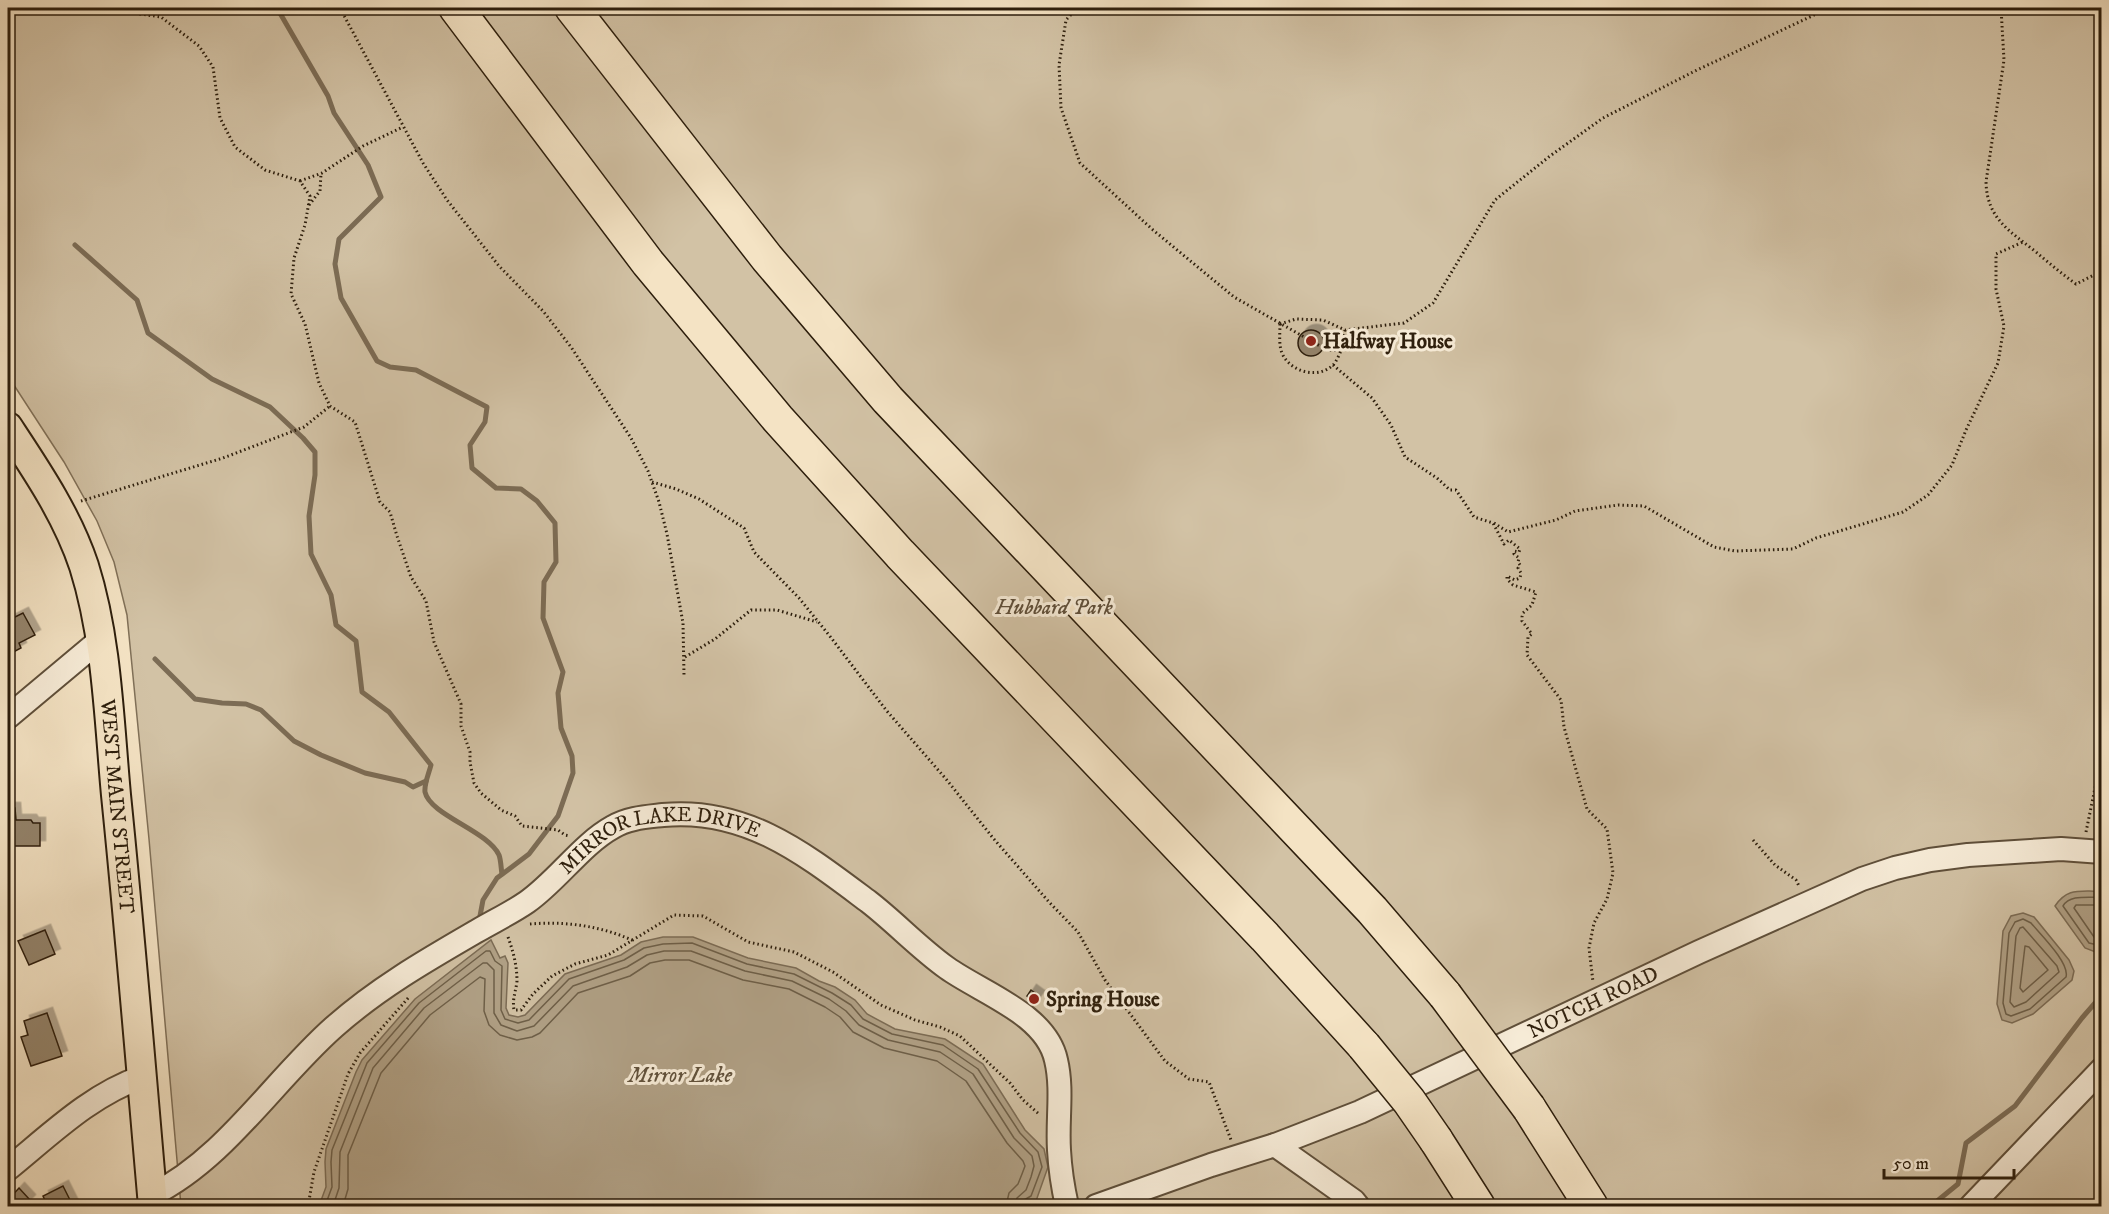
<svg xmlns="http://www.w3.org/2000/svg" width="2109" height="1214" font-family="'IM FELL DW Pica',serif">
<defs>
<filter id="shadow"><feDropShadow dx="5.5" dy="-5.5" stdDeviation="0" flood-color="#0004"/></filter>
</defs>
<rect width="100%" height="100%" fill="#f4e3c4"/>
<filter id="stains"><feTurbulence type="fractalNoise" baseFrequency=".00333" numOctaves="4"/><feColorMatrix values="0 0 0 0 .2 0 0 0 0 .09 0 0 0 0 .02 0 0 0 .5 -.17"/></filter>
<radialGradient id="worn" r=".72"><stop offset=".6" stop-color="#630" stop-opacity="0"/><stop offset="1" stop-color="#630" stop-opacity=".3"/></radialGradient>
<polygon fill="#d2c2a5" stroke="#807058" stroke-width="1.5" points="8,8 2101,8 2101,1206 181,1206 149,839 127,615 114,562 97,521 64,462 8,376"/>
<g fill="#b0a085" stroke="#7c6c55" stroke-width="1.5">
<path d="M2101,891V951L2098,953L2085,948L2055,906C2068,887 2080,892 2101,891Z"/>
<polygon points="2023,913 2034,917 2069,960 2074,971 2072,980 2033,1014 2012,1023 2002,1020 1997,1004 2003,931 2011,916"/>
<polygon points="663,937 693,937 748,958 796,968 819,981 835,987 855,1000 867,1014 895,1029 945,1039 983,1064 1025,1130 1044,1149 1048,1167 1036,1201 1021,1206 319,1206 326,1187 325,1162 326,1149 356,1072 362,1060 415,999 491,940 500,958 505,956 508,963 506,1008 509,1015 518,1017 525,1015 565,974 621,955 641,942"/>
</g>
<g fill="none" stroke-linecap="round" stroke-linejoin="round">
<g stroke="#6e5f48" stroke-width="1.5">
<path d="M2102,897C2089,898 2070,894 2063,906L2089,943L2102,946"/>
<polyline points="2102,905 2076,905 2074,908 2094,937 2102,939"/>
<path d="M2023,919L2031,923C2040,934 2070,963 2066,977L2030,1009L2011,1016L2006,1014L2003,1003L2009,933L2015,922Z"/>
<polygon points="2023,927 2057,966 2059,972 2026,1002 2014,1007 2010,1002 2016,936 2020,928"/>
<polygon points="2025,946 2029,947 2048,970 2023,992 2020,988"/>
<polyline points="325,1206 332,1187 331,1162 332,1150 367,1063 419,1003 486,951 490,951 495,961 502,966 501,1010 505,1019 518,1023 529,1020 569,979 624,960 644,948 663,944 692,943 747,964 794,974 832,993 851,1005 863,1019 892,1034 943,1045 978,1069 1020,1133 1038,1152 1042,1167 1031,1196 1024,1200 1023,1206"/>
<polyline points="333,1206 339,1188 340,1152 373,1068 424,1008 483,963 487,963 494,970 494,1013 501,1025 517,1031 534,1026 573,986 627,967 647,955 664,951 691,951 745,971 792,981 829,999 846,1011 859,1025 888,1040 940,1052 973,1074 1014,1138 1032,1156 1034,1166 1031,1177 1026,1190 1017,1198 1015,1206"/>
<polyline points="343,1206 348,1189 348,1155 381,1073 430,1015 480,977 485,979 484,1011 489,1025 500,1035 517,1040 532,1037 540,1033 578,993 630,976 650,963 665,960 689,960 743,980 789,989 825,1007 840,1017 853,1032 884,1048 937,1061 966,1081 1007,1143 1023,1161 1025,1166 1022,1174 1018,1184 1009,1193 1006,1206"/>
</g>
<g stroke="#7c6c55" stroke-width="5">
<polyline points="277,8 328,96 334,113 368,165 381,197 339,239 335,264 341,298 377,361 390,367 416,370 487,407 485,422 470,445 472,468 496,488 521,489 537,501 555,523 556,562 544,582 543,618 563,672 558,693 561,728 572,756 573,773 558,816 529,854 497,878 483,900 480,916"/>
<path d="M75,245L137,300L148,333L212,379L270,407L303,438L315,452V475L309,516L311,554L331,595L336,625L356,641L362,692L389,712L431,765C429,773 424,784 425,792C430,815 488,831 499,855C501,860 501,869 502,874"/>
<polyline points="155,659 195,699 222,703 246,704 261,710 294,741 321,755 365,773 405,782 413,787 426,781"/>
<polyline points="1931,1206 1958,1184 1966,1143 2015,1106 2082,1018 2102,995"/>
</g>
</g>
<g fill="#94846c" stroke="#2d1e0c" stroke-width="1.5" filter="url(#shadow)">
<circle cx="1311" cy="343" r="13"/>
<polygon points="23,613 35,635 19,643 21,648 8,655 8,618 9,620"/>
<polygon points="8,808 15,808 16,820 31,820 33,823 40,823 40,846 8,846"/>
<polygon points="45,930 55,954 29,965 18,941"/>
<polygon points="1031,990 1039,996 1035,1002 1027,996"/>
<polygon points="47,1013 62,1056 31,1066 21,1037 28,1035 24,1021"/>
<polygon points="63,1186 73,1206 43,1206 47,1205 43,1196"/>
<polygon points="19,1188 30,1200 24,1206 14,1206 8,1200"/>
</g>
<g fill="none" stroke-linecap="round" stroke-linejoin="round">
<g stroke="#5f4f3a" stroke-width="26">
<g id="minor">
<polyline points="8,717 100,640"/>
<polyline points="1275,1145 1354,1201 1358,1206"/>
<path d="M8,1169C50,1135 90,1095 142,1077"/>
<path id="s1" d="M152,1195C225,1159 274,1080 334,1027C378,988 427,960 477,931C494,921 511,913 527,902C557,881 582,844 613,827C628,818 646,817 663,815C747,807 806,855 869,902C896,923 919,948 947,968C982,993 1046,1014 1056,1060C1063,1089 1057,1120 1059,1150C1060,1169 1063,1188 1067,1206"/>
<path id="s2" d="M1096,1206L1211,1165L1275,1145L1360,1112L1699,952L1862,879L1895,868L1930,860L1968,855L2061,849L2102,852"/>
<polyline points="1971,1206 2102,1069"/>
</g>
</g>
<g stroke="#2d1e0c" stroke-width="32">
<g id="major">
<path id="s3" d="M8,427C37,471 67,515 84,566C107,639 109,719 116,795C130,932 141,1069 153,1206"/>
</g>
</g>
<g stroke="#2d1e0c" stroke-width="36">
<g id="highway">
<polyline points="456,8 648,263 778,419 900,554 1265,937 1364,1046"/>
<polyline points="572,8 767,258 888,400 1372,910 1445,995"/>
<polyline points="1529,1108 1591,1206"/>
<polyline points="1436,1140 1478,1206"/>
</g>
</g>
<g stroke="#2d1e0c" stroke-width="3" stroke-dasharray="1.5 3" stroke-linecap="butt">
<polyline points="133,8 140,14 161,17 199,46 213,67 220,118 235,147 265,170 300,181 310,196 305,225 294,258 291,294 305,324 319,383 330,406 355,422 380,502 390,512 397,536 411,577 426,601 434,642 461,704 461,726 470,752 470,762 474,783 481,793 501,810 515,816 522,826 558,830 565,835 570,836"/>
<polyline points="340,8 423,163 447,200 499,266 543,311 571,347 631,438 648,471 659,502 667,534 683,623 684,675"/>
<polyline points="1077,8 1066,20 1059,65 1061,108 1080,163 1153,230 1234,297 1327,350 1341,351 1345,330"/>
<path d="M2001,8L2004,60L1986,182C1987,219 2010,231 2036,252C2049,263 2062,274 2076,284L2102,271"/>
<polyline points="300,181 322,173 363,146 403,127"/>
<polyline points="309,205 320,191 321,173"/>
<polyline points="1280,324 1296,319 1323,320 1345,330 1404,323 1433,303 1495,200 1550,156 1603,118 1697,70 1829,8"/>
<path d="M1280,324C1280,334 1278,348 1284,357C1294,373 1320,379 1334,364C1337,360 1339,355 1341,351"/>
<polyline points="1333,365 1372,398 1391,425 1405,457 1437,478 1450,490 1456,490 1474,517 1493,523 1504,544 1509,540 1520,549 1519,552 1514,551 1514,554 1519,558 1518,562 1520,565 1518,568 1521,573 1520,578 1515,580 1507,576 1507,579 1513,585 1536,592 1532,605 1523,613 1522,617 1522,621 1532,634 1528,637 1527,655 1561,700 1564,727 1587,809 1607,829 1613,873 1607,899 1594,923 1589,948 1593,982"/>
<polyline points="652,482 676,489 699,499 744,528 754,552 799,598 829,635 886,710 946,779 993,838 1049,902 1078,932 1105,980 1165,1061 1189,1079 1209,1082 1231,1140"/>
<polyline points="81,501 223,458 304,427 330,406"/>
<polyline points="1494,523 1508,532 1556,520 1575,511 1618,505 1644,506 1714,547 1735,551 1793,549 1816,538 1903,512 1928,495 1952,465 1966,430 1998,363 2004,326 1996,289 1996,254 2023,242"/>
<polyline points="685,657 715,639 751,610 777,610 817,622"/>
<polyline points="2086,832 2102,754"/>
<polyline points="1753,840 1775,865 1796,880 1799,886"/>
<path d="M530,924C565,921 602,926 634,941"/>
<path d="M508,937C513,951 517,965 517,981C516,991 512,999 514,1010H521L533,994L552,976L575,964L608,955L674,915L703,916L748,942L794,952L833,972L881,1005L915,1020L940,1027L960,1036L1010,1083L1023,1100L1039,1114"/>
<polyline points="308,1206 314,1172 348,1074 360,1053 409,997"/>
</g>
<use href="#minor" stroke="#f8edd9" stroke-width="22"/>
<use href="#major" stroke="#f4e3c4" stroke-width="28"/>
<use href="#highway" stroke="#f4e3c4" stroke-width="33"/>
<g stroke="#2d1e0c" stroke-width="36" stroke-linecap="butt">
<g id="highway-bridge">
<polyline points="1445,995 1529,1108"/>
<polyline points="1364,1046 1409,1101 1436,1140"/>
</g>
</g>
<use href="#highway-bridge" stroke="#f4e3c4" stroke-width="33"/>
</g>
<g fill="#8f2418" stroke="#f8edd9" stroke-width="2">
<circle cx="1311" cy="341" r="6"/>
<circle cx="1034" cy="999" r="6"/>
</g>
<g text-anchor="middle" stroke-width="6" stroke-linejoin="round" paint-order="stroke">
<g font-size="21" font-weight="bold" fill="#2d1e0c" stroke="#f8edd9" text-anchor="start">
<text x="1323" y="348">Halfway House</text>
<text x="1046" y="1006">Spring House</text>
</g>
<g font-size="21" font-style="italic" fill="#5f4f3a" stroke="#f8edd9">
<text x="1054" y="614">Hubbard Park</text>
</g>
<g font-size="21" fill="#2d1e0c" stroke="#f8edd9">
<text dy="7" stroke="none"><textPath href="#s3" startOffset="402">WEST MAIN STREET</textPath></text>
<text dy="7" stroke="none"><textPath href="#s1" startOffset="636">MIRROR LAKE DRIVE</textPath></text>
<text dy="7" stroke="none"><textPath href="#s2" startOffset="538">NOTCH ROAD</textPath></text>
</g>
<g font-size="22" font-style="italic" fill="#61523c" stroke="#f8edd9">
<text x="680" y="1082">Mirror Lake</text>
</g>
</g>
<rect width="2109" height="1214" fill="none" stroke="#f4e3c4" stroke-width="30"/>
<rect x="9" y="9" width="2091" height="1196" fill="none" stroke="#2d1e0c" stroke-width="3"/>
<rect x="15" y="15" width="2079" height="1184" fill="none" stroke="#2d1e0c" stroke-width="1.5"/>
<path d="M1884 1169v9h130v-9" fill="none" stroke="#2d1e0c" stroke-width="3"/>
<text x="1893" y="1169" font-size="18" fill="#2d1e0c" stroke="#f8edd9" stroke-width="4.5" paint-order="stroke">50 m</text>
<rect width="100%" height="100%" filter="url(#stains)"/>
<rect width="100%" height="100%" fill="url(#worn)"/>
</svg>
